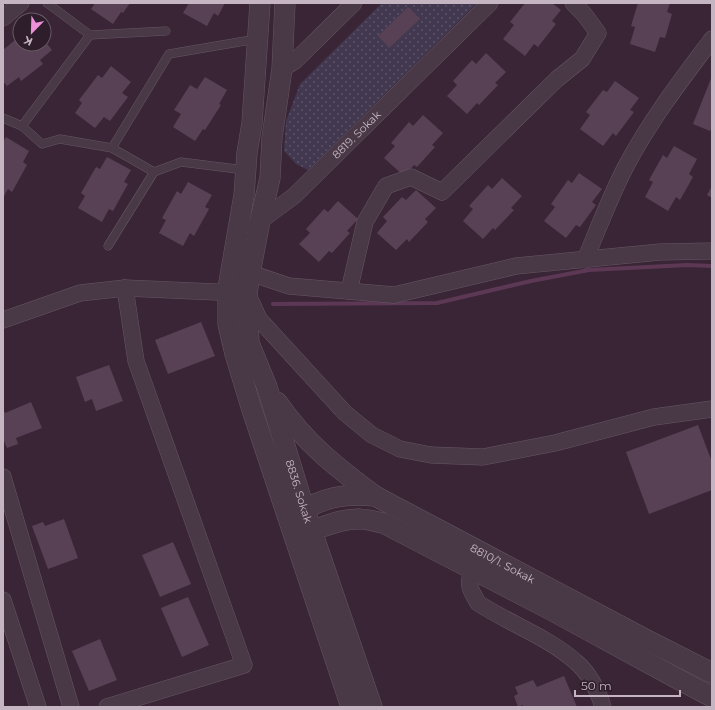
<svg xmlns="http://www.w3.org/2000/svg" width="715" height="710" font-family="Montserrat,sans-serif">
<defs>
<pattern id="park-dots" width="8" height="8" patternUnits="userSpaceOnUse"><rect width="8" height="8" fill="#423950"/><path d="M2 2h.1M6 6h.1" fill="none" stroke="#5c5367" stroke-width="1.8" stroke-linecap="round"/></pattern>
</defs>
<rect width="100%" height="100%" fill="#392535"/>
<polygon fill="url(#park-dots)" points="382,3 477,3 308,170 296,164 284,151 286,121 300,84"/>
<g fill="none" stroke-linecap="round" stroke-linejoin="round">
<polyline stroke="#5c3855" stroke-width="4" points="273,304 437,303 531,281 589,270 687,265 712,266"/>
</g>
<g fill="#584154">
<polygon points="95,3 130,3 123,13 121,12 113,24 91,9"/>
<polygon points="189,3 225,3 218,16 214,13 207,26 183,13"/>
<polygon points="525,3 552,3 561,10 552,21 556,24 538,47 534,44 525,56 503,39 514,25 510,22"/>
<polygon points="638,3 670,3 667,12 672,14 665,38 660,37 655,52 630,44 635,27 631,26"/>
<polygon points="408,7 420,19 389,48 378,36"/>
<polygon points="20,36 20,44 44,44 44,40 52,50 40,60 43,64 21,81 19,77 7,86 3,81 3,50"/>
<polygon points="486,53 506,72 495,83 498,85 479,105 477,103 467,114 447,96 457,85 453,81 472,60 476,64"/>
<polygon points="111,66 131,82 122,93 128,97 110,121 104,117 95,128 75,113 82,103 79,100 98,75 102,78"/>
<polygon points="712,76 712,127 710,131 693,124"/>
<polygon points="205,77 227,90 219,104 221,105 205,130 203,129 195,141 173,127 181,114 174,110 190,85 197,89"/>
<polygon points="615,81 639,98 630,110 634,112 616,136 613,133 603,146 580,129 590,115 586,112 603,90 607,92"/>
<polygon points="423,115 443,133 432,145 435,147 417,167 414,165 404,176 384,158 395,146 391,143 409,122 413,126"/>
<polygon points="6,137 29,151 23,162 27,165 12,192 8,189 3,198 3,142"/>
<polygon points="674,146 697,159 689,174 693,177 680,200 676,197 668,211 645,197 653,182 649,180 663,155 667,158"/>
<polygon points="107,157 131,170 124,182 128,184 113,211 109,209 102,222 78,208 85,196 81,193 96,167 100,169"/>
<polygon points="579,173 602,189 592,202 596,205 580,227 576,225 566,238 544,221 555,207 551,204 568,180 572,183"/>
<polygon points="502,178 522,196 511,208 514,210 495,230 493,228 483,239 463,221 473,209 469,206 488,185 492,189"/>
<polygon points="188,182 212,195 205,207 209,209 194,236 190,233 183,246 159,233 166,220 162,218 177,191 181,194"/>
<polygon points="712,186 712,198 707,195"/>
<polygon points="416,190 436,208 425,219 428,222 409,242 407,239 396,250 377,233 387,221 383,217 402,197 406,200"/>
<polygon points="338,201 358,219 347,231 350,233 332,253 329,251 319,262 299,244 310,233 306,229 324,209 328,212"/>
<polygon points="201,322 215,356 168,374 155,340"/>
<polygon points="109,365 123,401 96,411 92,399 85,402 76,377"/>
<polygon points="31,402 42,428 16,438 18,444 7,448 3,439 3,409 5,413"/>
<polygon points="698,425 712,462 712,490 649,514 626,452"/>
<polygon points="64,519 78,558 48,569 32,526 43,522 45,526"/>
<polygon points="173,542 191,584 160,597 142,555"/>
<polygon points="188,597 209,645 182,657 161,608"/>
<polygon points="100,639 117,680 89,691 72,651"/>
<polygon points="564,676 577,707 523,707 523,705 518,707 514,696 518,694 515,687 533,680 537,687"/>
</g>
<g fill="none" stroke-linecap="round" stroke-linejoin="round">
<g stroke="#675664" stroke-width="9">
<g id="service">
<polyline points="47,3 90,35 166,31"/>
<polyline points="3,118 22,126 90,35"/>
<polyline points="22,126 42,144 60,139 112,148 154,172 181,162 245,170"/>
<polyline points="112,148 169,54 257,39"/>
<polyline points="108,246 154,172"/>
</g>
</g>
<g stroke="#675664" stroke-width="17">
<g id="minor">
<polyline points="3,18 21,3"/>
<polyline points="282,69 295,61 354,3"/>
<path id="s1" d="M256,227L260,221L294,196L490,3"/>
<path d="M585,260C598,229 610,197 625,168C649,122 681,80 712,39"/>
<polyline points="238,272 250,273 289,286 394,295 516,266 660,252 712,251"/>
<polyline points="349,291 365,222 386,186 411,177 442,192 557,79 582,59 598,33 584,14 573,3"/>
<polyline points="249,297 259,319 345,413 372,435 400,449 431,455 483,457 555,443 654,417 712,409"/>
<polyline points="3,320 80,293 125,288 239,293"/>
<polyline points="3,477 71,707"/>
<path d="M472,570C467,586 470,589 478,603C510,624 548,637 576,662C589,673 598,691 603,707"/>
<polyline points="3,600 38,707"/>
<polyline points="107,707 244,665 136,361 125,288"/>
</g>
</g>
<g stroke="#675664" stroke-width="21">
<g id="tertiary">
<polyline points="260,3 252,123 247,153 244,195 228,288 228,324 235,354 252,410 351,707"/>
<path id="s2" d="M285,3L282,69L272,138L270,178L260,221L250,273L247,294L249,343L267,387L304,508L372,707"/>
<path d="M277,402C305,443 336,467 375,496"/>
<path id="s3" d="M294,514C324,498 341,493 375,496L647,640L712,673"/>
<path d="M300,534C321,529 339,518 361,519C368,519 376,522 383,523L551,610L676,678L712,697"/>
</g>
</g>
<use href="#service" stroke="#493846" stroke-width="8"/>
<use href="#minor" stroke="#493846" stroke-width="16"/>
<use href="#tertiary" stroke="#493846" stroke-width="20"/>
</g>
<g text-anchor="middle" stroke-width="3.5" stroke-linejoin="round" paint-order="stroke">
<g font-size="11" fill="#c5b4c1" stroke="#2e1e2b">
<text dy="4" stroke="none"><textPath href="#s1" startOffset="137">8819. Sokak</textPath></text>
<text dy="4" stroke="none"><textPath href="#s2" startOffset="500">8836. Sokak</textPath></text>
<text dy="4" stroke="none"><textPath href="#s3" startOffset="229">8810/1. Sokak</textPath></text>
</g>
</g>
<rect width="715" height="710" fill="none" stroke="#c5b4c1" stroke-width="8"/>
<g transform="translate(32 32) rotate(203)"><circle r="19" fill="#2e1e2b" stroke="#6a5a67"/>
<path d="M0-3L7 15L0 10L-7 15Z" fill="#ec91d9"/>
<text y="-6" font-size="11" font-weight="bold" text-anchor="middle" fill="#c5b4c1">K</text>
</g>
<path d="M575 690v6h105v-6" fill="none" stroke="#c5b4c1" stroke-width="2"/>
<text x="581" y="690" font-size="12" fill="#c5b4c1" stroke="#2e1e2b" stroke-width="3" paint-order="stroke">50 m</text>
</svg>
